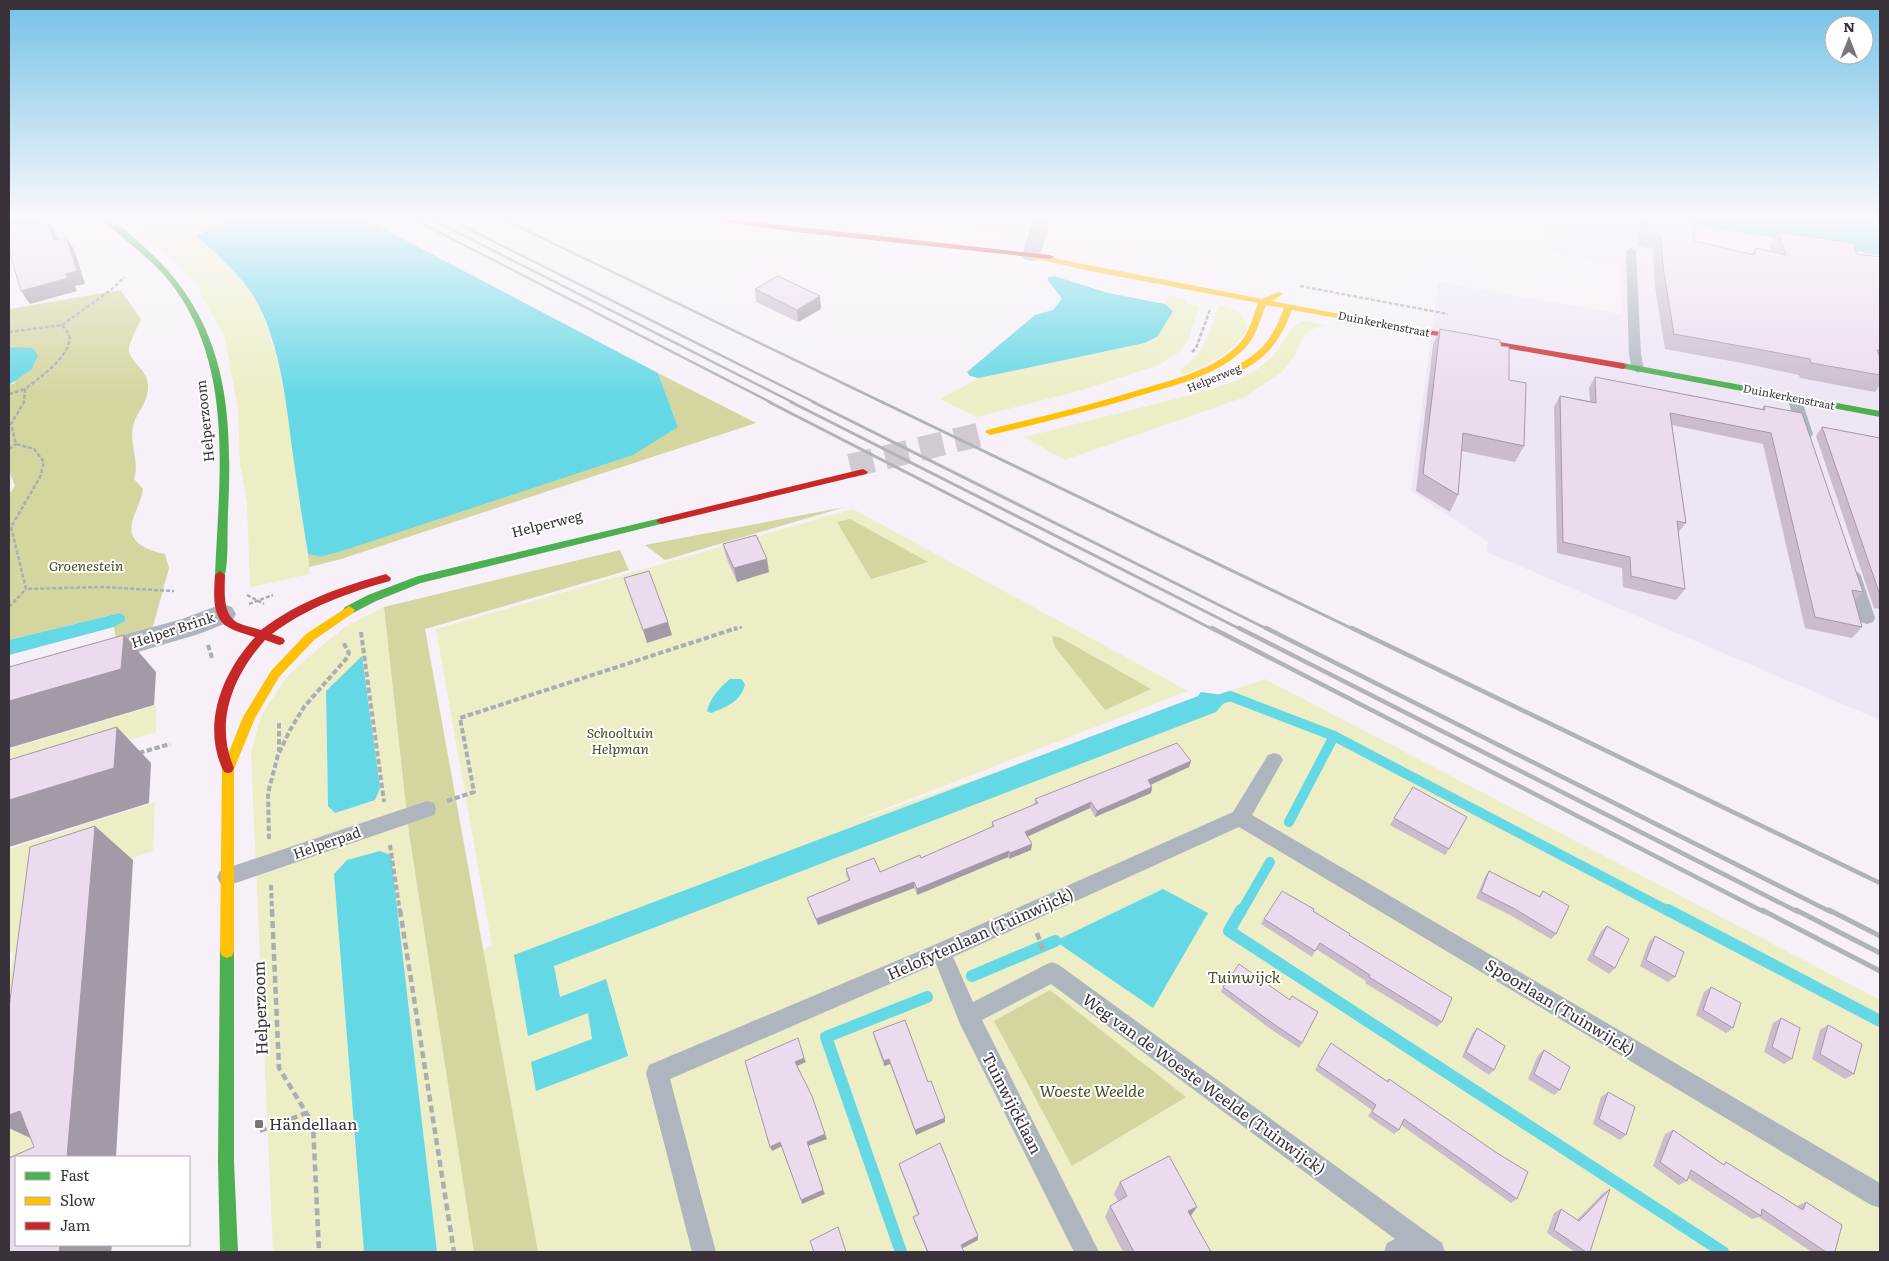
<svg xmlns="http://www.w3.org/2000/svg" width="1889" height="1261" font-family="Literata,serif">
<rect width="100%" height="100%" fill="#f7f0f8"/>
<polygon fill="#eee5f5" points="1549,219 1677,219 1880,250 1880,720 1487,552 1488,542 1411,491 1438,282 1621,314 1620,265 1541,248"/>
<g fill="#edeec5" fill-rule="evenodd">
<polygon points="126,219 228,219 222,222 236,273 258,303 276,354 287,409 310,574 250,587 247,502 240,463 238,409 225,338 195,283 172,259"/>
<polygon points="873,219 1026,219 1024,235 903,225 904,223"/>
<polygon points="1169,296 1186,299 1185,303 1200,306 1188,340 1182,350 1159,365 1082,390 977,417 940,399 979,378 1146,343 1173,311 1165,304"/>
<path d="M1219,305C1235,308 1247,314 1247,331L1226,354L1184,375L1179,370C1207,353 1208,334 1219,305Z"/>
<polygon points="1303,321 1325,325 1310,330 1304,335 1294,357 1281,373 1242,398 1065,460 1024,437 1199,393 1238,380 1256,370 1271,358 1294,326"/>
<polygon points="853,509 1188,691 843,825 1265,679 1880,1000 1880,1252 533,1252 480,951 492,946 436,629"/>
<path d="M384,607L409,833L474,1252H437L391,855L380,851L334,874L364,1252H273L251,753L261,716L285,679L306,659L345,627ZM362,657L328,806L326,691Z"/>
<polygon points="156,705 156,732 9,776 9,749"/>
<polygon points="155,802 153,851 67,879 38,1157 16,1157 16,1245 9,1252 9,972 11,971 14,952 9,953 9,849"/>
</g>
<g fill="#d4d59f">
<path d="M120,290L141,319C138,327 130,340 129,348C127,360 147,369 148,384C149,403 137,410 133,426C129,444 140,462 134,479L143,489C141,502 135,511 132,523C127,544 150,551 165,554L169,568L152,630L116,641L114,627L125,621L120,613L9,640V494L15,486L9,471V385L15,383L14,346L9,347V309Z"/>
<polygon points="658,373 756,423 341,559 309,567 308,554 320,557 678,427"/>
<polygon points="845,507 665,560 645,545"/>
<polygon points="850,519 928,562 871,579 837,522"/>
<polygon points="620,550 629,570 425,629 538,1252 474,1252 409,833 384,607"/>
<polygon points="1052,636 1061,638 1151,689 1105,710 1055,647"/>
<polygon points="1050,990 1186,1097 1072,1166 994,1021"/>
</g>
<g fill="#64d8e5">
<path d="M228,219H365L658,373L678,427L633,455L348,549L320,557L308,554C302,519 297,483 292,448C286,400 280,347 258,304C244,277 218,256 197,236Z"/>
<polygon points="1656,219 1855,219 1880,223 1880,255"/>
<polygon points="1054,276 1108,293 1165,304 1173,311 1158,336 1145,343 979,378 970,376 967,372 1035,315 1053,310 1062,299 1048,280 1048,277"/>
<polygon points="9,347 32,348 38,355 32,369 9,385"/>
<polygon points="120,613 125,616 125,621 114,627 9,655 9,640"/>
<polygon points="362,656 380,788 375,800 335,813 328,806 326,691"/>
<path d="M730,679H741L745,684C741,702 726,707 711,713L707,711C710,698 720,687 730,679Z"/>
<polygon points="1201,692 1230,696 1216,712 554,966 560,997 606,979 628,1056 536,1091 531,1062 592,1039 588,1013 528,1036 514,955 1198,696"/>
<polygon points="380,851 391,855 437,1252 364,1252 334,874 347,860"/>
<polygon points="1163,889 1208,913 1153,1008 1055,941"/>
</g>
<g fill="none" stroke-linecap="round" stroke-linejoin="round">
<g stroke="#64d8e5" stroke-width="10">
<polyline points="1221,699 1230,696 1334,736 1670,912"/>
<polyline points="1289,822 1334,736"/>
<polyline points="1241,912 1270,862"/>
</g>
<g stroke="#64d8e5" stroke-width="12">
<polyline points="1241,910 1229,931 1723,1252"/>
<polyline points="1668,910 1880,1021"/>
<polyline points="972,976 1055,941"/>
<polyline points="901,1252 826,1037 927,997"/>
</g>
<polyline stroke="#d1cad2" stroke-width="24" stroke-dasharray="24 12" stroke-linecap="butt" points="850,466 990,432"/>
<g stroke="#a9aeb5" stroke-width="2.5" stroke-dasharray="4 2" stroke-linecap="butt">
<polyline points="1300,286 1448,314"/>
<polyline points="62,325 112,289 125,277"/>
<path d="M9,332L62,325C64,328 68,331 69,335C74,354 38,379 25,389L24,402L11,424L16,444L34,449L44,462L40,477L11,527L26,589L101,587L174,591"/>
<polyline points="1192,352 1196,348 1210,310"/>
<polyline points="9,394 25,389"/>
<polyline points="9,449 16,444"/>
<polyline points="247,595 264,604"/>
<polyline points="249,604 273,595"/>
<polyline points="9,607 26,589"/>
<polyline points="734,630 742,627"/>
</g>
<g stroke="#a9aeb5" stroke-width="4" stroke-dasharray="5.5 2.5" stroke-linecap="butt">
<polyline points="361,632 384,802"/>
<polyline points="208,645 212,658"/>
<polyline points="279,723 279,751"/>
<polyline points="139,753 170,744"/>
<polyline points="447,801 474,792 460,718 737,628"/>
<polyline points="269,839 268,793 278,755 290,730 304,707 346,659 349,653 343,642"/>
<polyline points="390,845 400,912"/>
<polyline points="271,885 272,912"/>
</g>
<g stroke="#a9aeb5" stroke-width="4.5" stroke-dasharray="7 4" stroke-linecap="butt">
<polyline points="272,910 279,1068 313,1124 319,1252"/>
<polyline points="400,910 454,1252"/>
<polyline points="1037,933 1043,950"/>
<polyline points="260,1131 306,1113"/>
</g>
<g fill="#aeb5bf" fill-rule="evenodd">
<polygon points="1631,248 1636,251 1641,355 1644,369 1638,373 1632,369 1629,355 1626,251"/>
<polygon points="1794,394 1801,398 1813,434 1811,437 1801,437 1799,434 1787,398"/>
<polygon points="1853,571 1858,572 1861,576 1875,618 1873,622 1867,624 1861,622 1859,618 1845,576 1848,572"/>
<polygon points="1274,753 1280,755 1283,760 1252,815 1880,1183 1880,1208 1871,1205 1239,827 953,957 973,1002 1045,965 1052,962 1059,965 1442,1243 1445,1252 1384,1252 1387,1243 1395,1239 1051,984 982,1020 1099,1252 1074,1252 960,1024 936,964 670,1079 716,1252 692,1252 646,1073 649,1065 934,945 1233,812 1268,755"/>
<polygon points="427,801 434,803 436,809 434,815 227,886 220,883 217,877 220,871 227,868"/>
</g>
<g fill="#aeb5bf" fill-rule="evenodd">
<polygon points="41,219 38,223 9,230 9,220"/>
<polygon points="1030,219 1048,219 1049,226 1040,255 1038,259 1031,261 1024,259 1022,255 1031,226"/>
<polygon points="222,604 232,607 236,614 232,621 199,634 94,665 84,662 80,654 84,646 182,619"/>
</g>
<g fill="#4caf50" fill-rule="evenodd">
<path d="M102,219C117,219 131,235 142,245C227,319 233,408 228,513C227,528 229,566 224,578L220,579L215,575C219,480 234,373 176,290C156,261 126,243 102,219Z"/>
<polygon points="1623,363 1880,411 1880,417 1620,368 1620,364"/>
<polygon points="661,518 665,519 666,521 665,523 421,583 376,601 353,613 345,613 343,610 345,607 368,595 418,576"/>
<polygon points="227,944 232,946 234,951 234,1162 238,1252 220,1252 218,1162 220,951 222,946"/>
</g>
<g fill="#ffc107" fill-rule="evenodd">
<path d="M1028,253L1262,299L1279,292L1283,294L1272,301L1360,318L1364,320L1360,322L1292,310C1282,336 1270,356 1244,369C1238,372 1232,376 1226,375V371C1259,355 1271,343 1284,308L1266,305C1260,320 1256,337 1244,349C1218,375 1179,384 1145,394C1094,410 1042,423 990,435L985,432L987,430C1039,417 1091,405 1142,389C1175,379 1214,370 1239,344C1249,333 1253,317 1258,303L1090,271L1028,257Z"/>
<polygon points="349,606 355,610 353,613 314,640 279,677 255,718 234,769 234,951 232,956 227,958 222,956 220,951 222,769 243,717 271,671 306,634"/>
</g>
<g fill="#c62828" fill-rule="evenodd">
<polygon points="707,219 729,219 1050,255 1054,257 1050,259 795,232"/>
<polygon points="1357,318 1623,363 1627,366 1623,369 1360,322 1356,320"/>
<polygon points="863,469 868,472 866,474 661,524 656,521 661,518"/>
<path d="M220,571L225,575C225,588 222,612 235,621C242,626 253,627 261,630C299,601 340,587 386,574L391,578L390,581C347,593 308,607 272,634L283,638L285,641L283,644L279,645L265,640C233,676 214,722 234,768L232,772L228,773L224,772L222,768C202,722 223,672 255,637C246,634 236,632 228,627C211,618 214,591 215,575Z"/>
</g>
<g stroke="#b0b3ba" stroke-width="2.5">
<polyline points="413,219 772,403"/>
<polyline points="431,219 794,403"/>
<polyline points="449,219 816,403"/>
<polyline points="503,219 884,403"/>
</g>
<g stroke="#b0b3ba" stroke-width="3">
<polyline points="769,402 1214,630"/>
<polyline points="791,402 1242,630"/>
<polyline points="813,402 1269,630"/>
<polyline points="882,402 1355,630"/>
</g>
<g stroke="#b0b3ba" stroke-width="4.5">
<polyline points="1212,628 1764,912"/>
<polyline points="1239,628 1798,912"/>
<polyline points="1266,628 1831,912"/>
<polyline points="1352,628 1880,883"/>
</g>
<g stroke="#b0b3ba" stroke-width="5">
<polyline points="1762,910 1880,971"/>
<polyline points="1796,910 1880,953"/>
<polyline points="1829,910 1880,936"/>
</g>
</g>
<g fill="#cabccd">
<polygon points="1640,219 1694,219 1694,241 1752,254 1756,248 1771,251 1769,246 1778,232 1857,254 1880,257 1880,385 1875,392 1800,378 1799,375 1747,364 1665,349 1655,287 1653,249 1638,246"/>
<polygon points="755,289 821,309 798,322 756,302"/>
<polygon points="1440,329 1501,346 1524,446 1515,462 1461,451 1458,495 1450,512 1416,491 1433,345"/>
<polygon points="1595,377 1762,409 1764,406 1863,592 1855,600 1862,627 1852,638 1805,628 1763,444 1672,425 1686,523 1678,533 1685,589 1676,600 1623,587 1622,568 1557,553 1554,407 1560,396 1590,401 1589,388"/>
<polygon points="1822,427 1880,438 1880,609 1874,608 1816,436"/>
<polygon points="723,544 769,572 737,582 726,557"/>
<polygon points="1191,761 1189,767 1151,784 1152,787 1151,793 1095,817 1090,808 1027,837 1032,844 1031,850 1009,859 1008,857 917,895 914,888 818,925 809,904 807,898 849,881 846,875 846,869 880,872 921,858 992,827 992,822 1034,805 1035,799"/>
<polygon points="1413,787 1449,849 1445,855 1390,825"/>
<polygon points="1489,871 1539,896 1543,891 1556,934 1551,939 1510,915 1476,898 1485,877"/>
<polygon points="1313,911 1349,935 1442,1022 1437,1027 1365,983 1366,981 1316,949 1312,957 1261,924 1264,919"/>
<polygon points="1607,926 1615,968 1609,974 1587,960 1601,931"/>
<polygon points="1655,936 1675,977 1668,982 1640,966 1649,942"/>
<polygon points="1223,987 1302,1043 1299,1048 1272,1030 1221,992"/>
<polygon points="1711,987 1733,1028 1726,1033 1696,1015 1704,992"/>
<polygon points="1781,1018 1792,1059 1784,1064 1764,1052 1773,1023"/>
<polygon points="1828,1025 1854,1074 1845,1079 1812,1059 1820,1030"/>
<polygon points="1477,1028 1494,1070 1489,1075 1462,1057 1472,1034"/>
<polygon points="873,1032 928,1082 945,1122 916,1135 890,1064 884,1066 874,1037"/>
<polygon points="1331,1043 1387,1081 1389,1079 1517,1199 1511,1203 1401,1125 1399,1130 1394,1134 1368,1116 1372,1110 1315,1070"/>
<polygon points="1544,1050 1560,1090 1554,1095 1528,1079 1538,1055"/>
<polygon points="1608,1092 1626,1135 1620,1140 1593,1124 1601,1097"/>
<polygon points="1673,1130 1723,1164 1726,1162 1797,1206 1806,1202 1835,1252 1812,1252 1759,1217 1752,1219 1688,1178 1687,1181 1679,1185 1653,1166 1665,1134"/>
<polygon points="899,1164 978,1240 962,1248 964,1252 927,1252 914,1221 913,1217 918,1215 900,1168"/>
<polygon points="1120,1182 1197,1207 1191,1216 1211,1252 1123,1252 1105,1217 1110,1206 1118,1201 1114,1194"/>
<polygon points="1610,1189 1590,1252 1575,1252 1547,1233 1554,1213 1561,1209 1577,1220 1603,1193"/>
</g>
<g fill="#a499a7">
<polygon points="47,220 55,232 62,252 54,240"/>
<polygon points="66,237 74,249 85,284 75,286 77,291 30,304 21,291 66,274"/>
<polygon points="820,296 821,309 798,322 797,310"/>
<polygon points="767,559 769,572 737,582 734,568"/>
<polygon points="668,622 672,635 647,643 643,630"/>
<polygon points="124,635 156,672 154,705 9,748 9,701"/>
<polygon points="117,727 151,763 149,803 9,847 9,800"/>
<polygon points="1191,761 1189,767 1146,787 1148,780"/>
<polygon points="1152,787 1151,793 1095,817 1097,811"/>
<polygon points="1091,802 1090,808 1024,838 1025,832"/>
<polygon points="95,826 133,860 116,1157 67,1157 45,1145 9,1128 9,1115"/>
<polygon points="1032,844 1031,850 1009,859 1010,853"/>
<polygon points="1009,851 1008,857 917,895 917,889"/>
<polygon points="914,882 914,888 818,925 816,919"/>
<polygon points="804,1058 806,1062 797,1066 795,1062"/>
<polygon points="889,1059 890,1064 884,1066 884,1061"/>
<polygon points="945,1118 945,1122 916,1135 915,1130"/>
<polygon points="825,1134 827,1139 808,1146 807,1142"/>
<polygon points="780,1142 782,1146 772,1151 770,1147"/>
<polygon points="823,1190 825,1194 802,1204 801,1200"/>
<polygon points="1197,1207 1189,1218 1188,1211"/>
<polygon points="978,1236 978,1240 961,1249 961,1245"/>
<polygon points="60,1245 112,1245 111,1252 59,1252"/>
</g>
<g fill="#ebdbee" stroke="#a499a7">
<polygon points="1647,219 1694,219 1694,241 1754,255 1756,248 1786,255 1778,232 1853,243 1857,254 1880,257 1880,350 1877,350 1880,358 1880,375 1811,363 1810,359 1757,349 1674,334 1664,273 1660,235 1646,232"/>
<polygon points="47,220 54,240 66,237 77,271 66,274 68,278 21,291 9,251 9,225 23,221 24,225"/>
<polygon points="778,276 820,296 797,310 755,289"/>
<polygon points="1440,329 1500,340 1501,346 1509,347 1509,380 1526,383 1524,446 1463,433 1458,495 1423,474"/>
<polygon points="1595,377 1765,410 1764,406 1802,413 1863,592 1852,590 1862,627 1815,617 1771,433 1670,413 1686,523 1677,521 1685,589 1631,576 1630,557 1563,542 1560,396 1596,403"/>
<polygon points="1822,427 1880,438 1880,595"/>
<polygon points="756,535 767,559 734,568 723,544"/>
<polygon points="649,571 668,622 643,630 624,578"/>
<polygon points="124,635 121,669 9,701 9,667"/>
<polygon points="117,727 114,768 9,800 9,760"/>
<polygon points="1177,743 1191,761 1148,780 1152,787 1097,811 1091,802 1025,832 1032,844 1010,853 1009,851 917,889 914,882 816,919 807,898 850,880 846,869 874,858 880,872 920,855 921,858 994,826 992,822 1038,803 1035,799"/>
<polygon points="1413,787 1467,817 1449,849 1394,818"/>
<polygon points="95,826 67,1157 16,1157 16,1245 60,1245 59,1252 9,1252 9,1158 34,1147 20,1111 9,1115 9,1008 30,847"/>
<polygon points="1489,871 1540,897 1543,891 1569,906 1556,934 1515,909 1481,892"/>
<polygon points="1282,891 1314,909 1313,911 1350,934 1349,935 1452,998 1442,1022 1369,977 1370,975 1320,943 1315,951 1264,919"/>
<polygon points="1607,926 1629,939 1615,968 1593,955"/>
<polygon points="1655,936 1684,952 1675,977 1646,960"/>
<polygon points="1239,964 1290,1000 1292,996 1318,1012 1302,1043 1275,1025 1223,987"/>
<polygon points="1711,987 1741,1003 1733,1028 1703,1010"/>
<polygon points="1781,1018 1800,1028 1792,1059 1772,1047"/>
<polygon points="905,1020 928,1082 931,1081 945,1118 915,1130 889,1059 884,1061 873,1032"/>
<polygon points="1828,1025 1862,1044 1854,1074 1820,1054"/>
<polygon points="1477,1028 1505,1046 1494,1070 1466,1052"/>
<polygon points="798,1038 804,1058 795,1062 812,1096 825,1134 807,1142 823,1190 801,1200 780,1142 770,1147 745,1061"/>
<polygon points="1331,1043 1388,1082 1389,1079 1497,1153 1528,1172 1517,1199 1404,1119 1399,1130 1372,1112 1376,1105 1318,1065"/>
<polygon points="1544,1050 1570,1067 1560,1090 1534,1074"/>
<polygon points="1608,1092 1635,1107 1626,1135 1599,1119"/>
<polygon points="1673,1130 1724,1165 1726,1162 1803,1210 1806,1202 1842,1225 1835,1252 1826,1252 1762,1209 1761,1216 1691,1170 1687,1181 1660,1162"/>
<polygon points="940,1143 978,1236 961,1245 964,1252 928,1252 913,1217 919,1214 899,1164"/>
<polygon points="1169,1156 1197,1207 1188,1211 1211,1252 1134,1252 1110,1206 1127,1196 1120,1182"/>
<polygon points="1610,1189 1590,1252 1586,1252 1554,1230 1561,1209 1579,1221"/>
<polygon points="838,1227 846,1252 814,1252 810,1241"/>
</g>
<linearGradient id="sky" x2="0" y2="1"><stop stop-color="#73c2e7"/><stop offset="0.55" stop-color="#fbf8fc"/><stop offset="1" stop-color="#fbf8fc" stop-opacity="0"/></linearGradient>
<rect width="1889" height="396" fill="url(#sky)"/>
<rect fill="#7c747d" stroke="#fff" stroke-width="2" x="254" y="1119" width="10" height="10" rx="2.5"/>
<g text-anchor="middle" stroke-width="4" stroke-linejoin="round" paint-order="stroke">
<g font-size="11" fill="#3a323b" stroke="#fff">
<text transform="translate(1384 324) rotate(11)" y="4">Duinkerkenstraat</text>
<text transform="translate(1214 378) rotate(-22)" y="4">Helperweg</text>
<text transform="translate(1789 397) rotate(11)" y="4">Duinkerkenstraat</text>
</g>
<g font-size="14" fill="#3a323b" stroke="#fff">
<text transform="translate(205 421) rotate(-96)" y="5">Helperzoom</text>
<text transform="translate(547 524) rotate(-14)" y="5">Helperweg</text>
<text transform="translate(173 630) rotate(-18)" y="5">Helper Brink</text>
<text transform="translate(327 843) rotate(-19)" y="5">Helperpad</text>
</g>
<g font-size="14" font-style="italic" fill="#4a4d22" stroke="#fff">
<text x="86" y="571">Groenestein</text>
<text x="620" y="738">Schooltuin<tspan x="620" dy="16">Helpman</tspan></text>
</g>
<g font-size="16" fill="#3a323b" stroke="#fff">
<text transform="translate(980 934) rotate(-24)" y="6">Helofytenlaan (Tuinwijck)</text>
<text transform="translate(1560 1007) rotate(31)" y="6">Spoorlaan (Tuinwijck)</text>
<text transform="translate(260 1008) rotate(-92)" y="6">Helperzoom</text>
<text transform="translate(1204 1084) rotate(36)" y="6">Weg van de Woeste Weelde (Tuinwijck)</text>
<text transform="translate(1012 1103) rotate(63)" y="6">Tuinwijcklaan</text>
</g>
<g font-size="16" font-style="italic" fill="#4a4d22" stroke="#fff">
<text x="1244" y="983">Tuinwijck</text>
<text x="1092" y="1097">Woeste Weelde</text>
</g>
<g font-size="16" fill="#3a323b" stroke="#fff" text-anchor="start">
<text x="269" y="1130">Händellaan</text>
</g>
</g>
<rect width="1889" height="1261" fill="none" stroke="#3a323b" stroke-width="20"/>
<rect x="15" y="1156" width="175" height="90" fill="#ffffff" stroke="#b0adb1"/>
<rect x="25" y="1172" width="25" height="8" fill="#4caf50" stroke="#b0adb1"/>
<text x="60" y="1181" font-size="15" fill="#3a323b">Fast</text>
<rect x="25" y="1197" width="25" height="8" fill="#ffc107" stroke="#b0adb1"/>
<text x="60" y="1206" font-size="15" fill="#3a323b">Slow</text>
<rect x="25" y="1222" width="25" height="8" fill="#c62828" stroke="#b0adb1"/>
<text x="60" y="1231" font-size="15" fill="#3a323b">Jam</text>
<g transform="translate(1849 40)"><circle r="24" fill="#ffffff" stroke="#b0adb1"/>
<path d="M0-4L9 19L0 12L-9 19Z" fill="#7c747d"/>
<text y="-8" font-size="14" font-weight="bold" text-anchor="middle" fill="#3a323b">N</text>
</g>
</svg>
